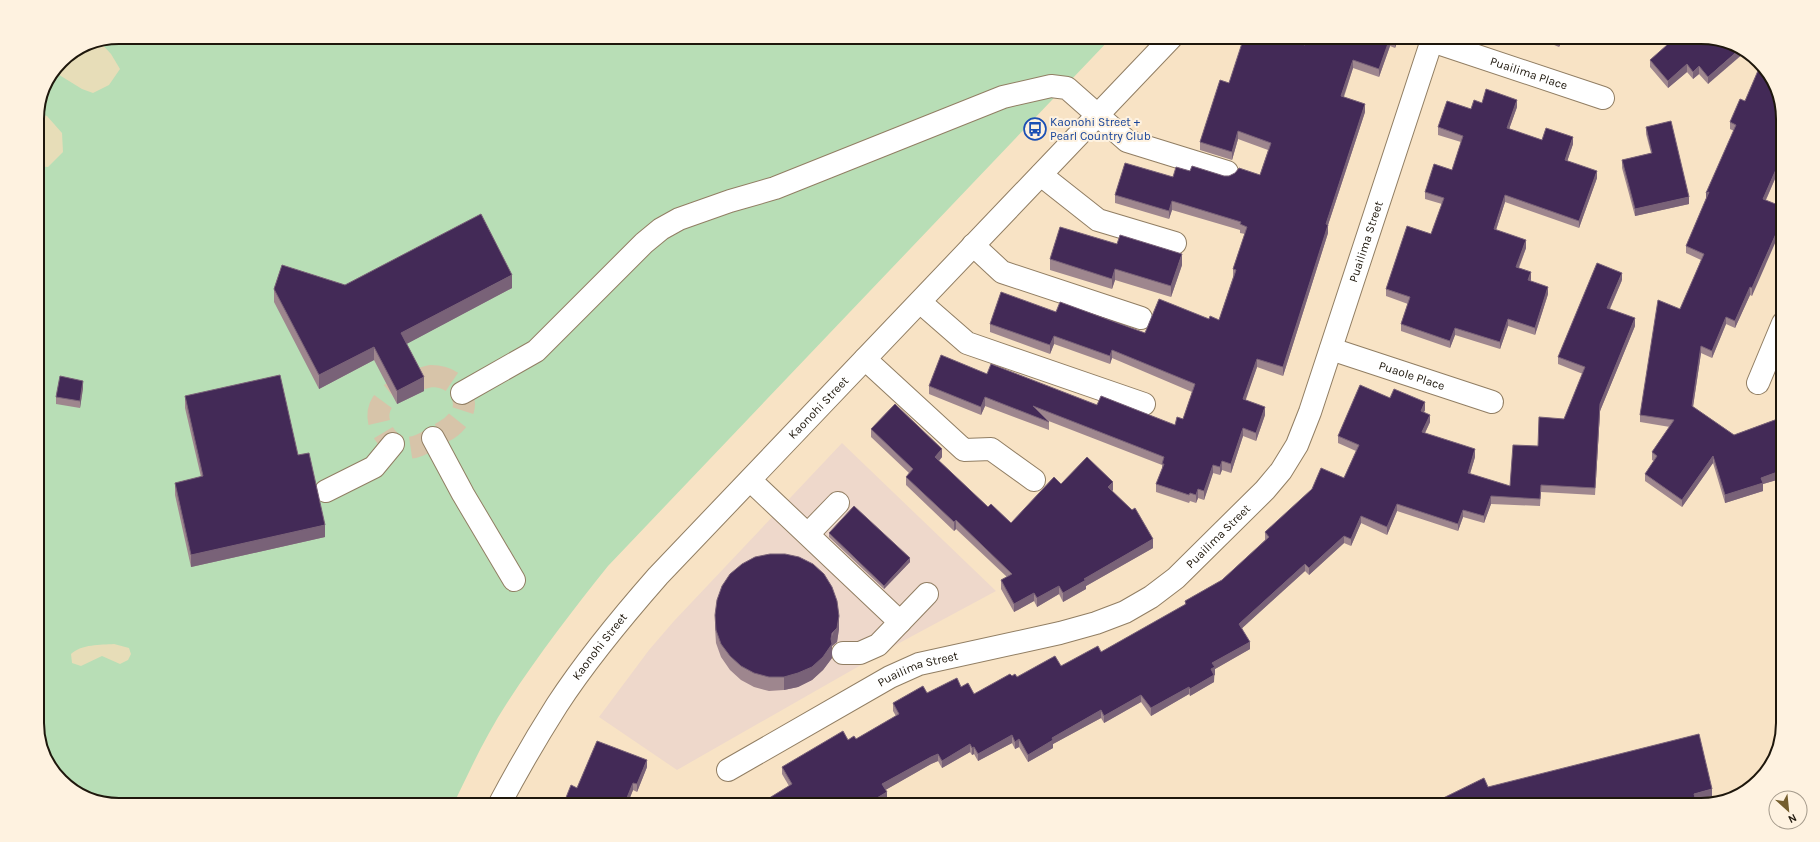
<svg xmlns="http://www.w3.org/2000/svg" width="1820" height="842" font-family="Karla,sans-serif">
<rect width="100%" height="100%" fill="#f8e3c5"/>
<polygon fill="#eed8cb" points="842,443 996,591 903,641 677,770 599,717 649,650 674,621"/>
<g fill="#b8deb6">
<path d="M119,37H1112L608,566C573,610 538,655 507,703C486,735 470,770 453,805H119L88,799L54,773L37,728V114L43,88L61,61L88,43Z"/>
<polygon points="1269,37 1301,37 1298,45"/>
</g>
<g fill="#e7ddb8">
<path d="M99,41L111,54L120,69L109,85L93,93L82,89L56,73L55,70C65,56 82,44 99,41Z"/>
<polygon points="37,113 47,116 62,133 63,152 48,167 37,166"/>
<path d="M114,644L129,648L131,654L128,660L120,664L102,656L81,666L72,663L71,654C82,644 100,645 114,644Z"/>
<polygon points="37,681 43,691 40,701 37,704"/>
</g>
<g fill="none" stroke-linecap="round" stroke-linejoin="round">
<path stroke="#d7c4a9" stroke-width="22" stroke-dasharray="22 11" stroke-linecap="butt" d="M431,376C449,376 463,386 464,404C464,416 453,427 443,432C433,438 419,448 407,448C387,448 371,420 382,403C392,388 415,380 431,376Z"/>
<g stroke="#917e63" stroke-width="24">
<g id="minor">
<path id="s1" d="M1432,41L1603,98"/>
<polyline points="1041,175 1098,220 1175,243"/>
<polyline points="973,245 1002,272 1141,318"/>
<polyline points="920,302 967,343 1144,404"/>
<path id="s2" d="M1331,349L1492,402"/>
<polyline points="865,359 964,450 991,449 1034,480"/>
<polyline points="1758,383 1783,323"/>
<polyline points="462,393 536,351 644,243 661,229 679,219 730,201 775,188 1003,97 1051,86 1067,88 1127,141 1227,172"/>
<polyline points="433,438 463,494 514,580"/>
<polyline points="750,480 900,622"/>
<polyline points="326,491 374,467 393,444"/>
<polyline points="808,534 838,503"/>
<polyline points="843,653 860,653 878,645 927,594"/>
<path id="s3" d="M728,770L890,677L919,664L1060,633L1096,623L1125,612L1151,597L1176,578L1265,490L1281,471L1297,445L1310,412L1433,37"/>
<path id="s4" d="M499,805C517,771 536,738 557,705C587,659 622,617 658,576L1172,37"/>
</g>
</g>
<use href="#minor" stroke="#fff" stroke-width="22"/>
</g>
<g fill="#9e868e">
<polygon points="1307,37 1399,37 1395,48 1390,46 1379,77 1353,68 1344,97 1365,112 1328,225 1328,233 1283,376 1257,367 1245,400 1265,415 1256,441 1243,436 1231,473 1222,470 1220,475 1213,473 1204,500 1198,498 1196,503 1190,501 1189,503 1156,492 1156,484 1162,469 1162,465 1046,420 1049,422 1049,430 985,406 981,415 929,394 929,386 987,374 1097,405 1175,425 1183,419 1192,392 1112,358 1110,364 1054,344 1050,354 990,332 990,324 1056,312 1145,333 1209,319 1219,320 1233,277 1233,269 1245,234 1240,233 1240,230 1172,210 1169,219 1115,203 1115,195 1190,171 1224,176 1260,175 1268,150 1238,139 1232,160 1200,150 1200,142 1229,83 1305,45"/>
<polygon points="1535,37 1563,37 1559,47"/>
<polygon points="1593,37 1609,37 1606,42"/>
<polygon points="1732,43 1708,84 1699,74 1693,79 1687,72 1668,88 1650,67 1650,60"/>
<polygon points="1482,103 1517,107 1509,129 1542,140 1573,144 1567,161 1597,178 1579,228 1505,202 1496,230 1526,248 1519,268 1531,279 1531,281 1548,294 1535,335 1508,326 1500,349 1455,335 1450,348 1401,331 1401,324 1408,304 1386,296 1386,289 1431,234 1442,204 1425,199 1425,192 1452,170 1461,142 1438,135 1438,127"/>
<polygon points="1783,114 1783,174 1778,172 1766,200 1752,296 1750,295 1735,328 1726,324 1712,358 1701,353 1693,407 1734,435 1783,417 1783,478 1763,484 1763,491 1725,503 1713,463 1682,507 1645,481 1645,474 1654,461 1652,460 1652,452 1670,427 1640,422 1640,415 1701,260 1686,253 1686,246 1706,199 1734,131 1730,129 1730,122"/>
<polygon points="1646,127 1689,204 1635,216 1622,168 1622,160 1651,153 1646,134"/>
<polygon points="1050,259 1182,265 1171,297 1115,280 1112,289 1050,270"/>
<polygon points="1622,280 1610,309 1635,326 1600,411 1595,495 1541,492 1540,506 1491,504 1484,523 1463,517 1458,531 1397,511 1387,535 1361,523 1351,546 1344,543 1309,575 1305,571 1242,628 1250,649 1215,669 1214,682 1190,696 1189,694 1151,716 1141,702 1104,723 1101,718 1053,744 1053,748 1028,762 1019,747 1015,749 1012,743 978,761 974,754 972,755 970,752 942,768 938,761 931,764 885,790 887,800 877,805 758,805 789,786 782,774 782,767 848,740 856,739 896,716 893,711 893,703 927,693 961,687 974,694 1012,676 1017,677 1061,666 1101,652 1185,605 1185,601 1222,580 1265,540 1265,532 1344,478 1356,451 1338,443 1338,436 1390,398 1425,410 1424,412 1430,422 1425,433 1475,457 1470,474 1510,486 1538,446 1564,419 1583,374 1558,364 1558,357"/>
<polygon points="345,285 512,288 406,344 424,391 397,404 374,360 319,389 274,302 274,289"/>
<polygon points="83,388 80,408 56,404 56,397"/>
<polygon points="185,396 298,455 325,537 191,567 175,495 175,483 201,477 185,408"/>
<polygon points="871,429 942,457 939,461 988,507 1011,523 1061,484 1113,490 1112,491 1153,548 1086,586 1086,589 1063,602 1059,594 1037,607 1034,601 1014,612 1001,589 1001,580 1007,577 956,529 954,531 906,485 906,477 909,473 871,437"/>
<polygon points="829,533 910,562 884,589 829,537"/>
<polygon points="715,615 839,629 837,642 832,646 832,658 823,670 812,680 798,687 784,690 769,691 754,687 741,680 730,670 721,657 716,643 715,628"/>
<polygon points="647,767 637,792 633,790 627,805 563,805 577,788"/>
</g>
<g fill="#796278">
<polygon points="1396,37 1399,37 1395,48 1395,40"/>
<polygon points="1560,37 1563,37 1559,47 1559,40"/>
<polygon points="1606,37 1609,37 1606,42"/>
<polygon points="1390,38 1390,46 1379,77 1379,69"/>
<polygon points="1740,49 1744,53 1708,84 1708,77"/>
<polygon points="1353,60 1353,68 1341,104 1341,96"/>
<polygon points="1687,64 1687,72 1668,88 1668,81"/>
<polygon points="1699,66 1699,74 1693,79 1693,72"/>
<polygon points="1517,100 1517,107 1507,135 1507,128"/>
<polygon points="1365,104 1365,112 1328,225 1328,233 1283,376 1283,367 1326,224"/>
<polygon points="1238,131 1238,139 1232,160 1232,152"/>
<polygon points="1573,137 1573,144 1565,168 1565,160"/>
<polygon points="1778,165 1778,172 1763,206 1763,199"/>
<polygon points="1597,171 1597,178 1579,228 1579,221"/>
<polygon points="1709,192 1706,200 1706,193"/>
<polygon points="1505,195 1505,202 1494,236 1494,229"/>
<polygon points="1689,197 1689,204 1635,216 1635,209"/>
<polygon points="1172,201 1172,210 1169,219 1169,211"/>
<polygon points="1783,218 1783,225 1752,296 1752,288"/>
<polygon points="1526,240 1526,248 1516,274 1516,267"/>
<polygon points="1182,254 1182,265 1171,297 1171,286"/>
<polygon points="1115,269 1115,280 1112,289 1112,279"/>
<polygon points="1531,272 1531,279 1528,288 1528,280"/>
<polygon points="1622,273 1622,280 1607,315 1607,308"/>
<polygon points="512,275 512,288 401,347 401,333"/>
<polygon points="1548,287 1548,294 1535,335 1535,328"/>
<polygon points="1750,287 1750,295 1735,328 1735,321"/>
<polygon points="1726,317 1726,324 1712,358 1712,351"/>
<polygon points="1635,318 1635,326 1600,411 1595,495 1600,404"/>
<polygon points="1508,319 1508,326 1500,349 1500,342"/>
<polygon points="1455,328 1455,335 1450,348 1450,341"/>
<polygon points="1054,336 1054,344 1050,354 1050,345"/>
<polygon points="1701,346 1701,353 1692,413 1692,406"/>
<polygon points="374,347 374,360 319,389 319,375"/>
<polygon points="1112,350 1112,358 1110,364 1110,356"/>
<polygon points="1257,359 1257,367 1243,408 1243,399"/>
<polygon points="424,377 424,391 397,404 397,391"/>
<polygon points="83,381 83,388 80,408 80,401"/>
<polygon points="985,397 985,406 981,415 981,407"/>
<polygon points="1425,402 1425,410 1421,418 1421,411"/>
<polygon points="1265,407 1265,415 1256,441 1256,433"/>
<polygon points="1430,415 1430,422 1422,439 1422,432"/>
<polygon points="1243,428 1243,436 1231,473 1231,464"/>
<polygon points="942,449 942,457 935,465 935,457"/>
<polygon points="1475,449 1475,457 1468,480 1468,473"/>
<polygon points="1713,456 1713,463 1682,507 1682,500"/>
<polygon points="1222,461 1222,470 1220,475 1220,467"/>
<polygon points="1213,465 1213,473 1204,500 1204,491"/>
<polygon points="1783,470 1783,478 1763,484 1763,491 1725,503 1725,495 1761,478"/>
<polygon points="1113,482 1113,490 1108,495 1108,487"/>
<polygon points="1198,489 1198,498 1196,503 1196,495"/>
<polygon points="1491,496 1491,504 1484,523 1484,516"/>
<polygon points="1397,504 1397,511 1387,535 1387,527"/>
<polygon points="1463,510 1463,517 1458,531 1458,524"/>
<polygon points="1361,516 1361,523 1351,546 1351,539"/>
<polygon points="956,520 956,529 954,531 954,522"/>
<polygon points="325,525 325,537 191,567 191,555"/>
<polygon points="1344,536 1344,543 1309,575 1309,568"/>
<polygon points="1153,539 1153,548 1086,586 1086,589 1063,602 1063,593 1084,579"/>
<polygon points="910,558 910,562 884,589 884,586"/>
<polygon points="1305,564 1305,571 1239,631 1239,624"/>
<polygon points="1059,586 1059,594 1037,607 1037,598"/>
<polygon points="1034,593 1034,601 1014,612 1014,604"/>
<polygon points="839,616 839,629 837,642 832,646 832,658 823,670 812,680 798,687 784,690 784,677 831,639"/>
<polygon points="1250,642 1250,649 1215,669 1215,675 1211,677 1211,669 1212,663"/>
<polygon points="1214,675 1214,682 1190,696 1190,689"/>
<polygon points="1189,687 1189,694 1151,716 1151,708"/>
<polygon points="1141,695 1141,702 1104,723 1104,716"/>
<polygon points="1101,710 1101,718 1053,744 1053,748 1028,762 1028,755 1052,738"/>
<polygon points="1012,735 1012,743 978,761 978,754"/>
<polygon points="1019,739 1019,747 1015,749 1015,742"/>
<polygon points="970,744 970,752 942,768 942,761"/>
<polygon points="974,747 974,754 972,755 972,748"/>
<polygon points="938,754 938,761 931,764 882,792 882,784 931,757"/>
<polygon points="647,760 647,767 637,792 637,784"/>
<polygon points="633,783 633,790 627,805 624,805"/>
<polygon points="1712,789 1712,796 1694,801 1694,794"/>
<polygon points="887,792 887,800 877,805 865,805"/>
</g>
<g fill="#432a57" stroke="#796278">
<polygon points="1244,37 1280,37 1305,45 1307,37 1396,37 1395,40 1390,38 1379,69 1353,60 1341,96 1365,104 1326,224 1328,225 1283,367 1257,359 1243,399 1265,407 1256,433 1243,428 1231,464 1222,461 1220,467 1213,465 1204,491 1198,489 1196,495 1190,493 1189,495 1156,484 1164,464 1162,464 1164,457 1033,406 1049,422 985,397 981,407 929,386 941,355 987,374 991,364 1097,405 1101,396 1175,425 1177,417 1183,419 1195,384 1112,350 1110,356 1054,336 1050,345 990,324 1001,292 1056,312 1060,302 1145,333 1159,299 1209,319 1210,316 1219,320 1236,270 1233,269 1247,227 1240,224 1241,222 1172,201 1169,211 1115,195 1125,163 1173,177 1176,167 1190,171 1192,166 1224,176 1229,176 1235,173 1239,168 1260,175 1271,143 1238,131 1232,152 1200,142 1220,80 1229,83"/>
<polygon points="1553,37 1560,37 1559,40"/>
<polygon points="1676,37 1701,37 1732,43 1740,49 1708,77 1699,66 1693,72 1687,64 1668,81 1650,60"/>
<polygon points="1760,66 1769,73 1783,114 1783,167 1778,165 1763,199 1783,207 1783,218 1752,288 1750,287 1735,321 1726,317 1712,351 1701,346 1692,406 1734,435 1783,417 1783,470 1761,478 1763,483 1725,495 1713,456 1682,500 1645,474 1657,456 1652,452 1674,420 1640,415 1658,300 1680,309 1704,254 1686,246 1709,192 1706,193 1736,125 1730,122 1740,99 1745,101"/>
<polygon points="1486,89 1517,100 1507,128 1542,140 1546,128 1573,137 1565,160 1597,171 1579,221 1505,195 1494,229 1526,240 1516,267 1531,272 1528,280 1548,287 1535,328 1508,319 1500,342 1455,328 1450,341 1401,324 1410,297 1386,289 1407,226 1431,234 1444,198 1425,192 1434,164 1452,170 1463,136 1438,127 1447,101 1471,109 1474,100 1482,103"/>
<polygon points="1671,121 1689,197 1635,209 1622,160 1652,153 1646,127"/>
<polygon points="481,214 512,275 401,333 424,377 397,391 374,347 319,375 274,289 282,265 345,285"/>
<polygon points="1060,227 1117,244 1120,235 1182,254 1171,286 1115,269 1112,279 1050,259"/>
<polygon points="1597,263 1622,273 1607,308 1635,318 1600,404 1595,488 1541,485 1540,499 1491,496 1484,516 1463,510 1458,524 1397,504 1387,527 1361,516 1351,539 1344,536 1309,568 1305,564 1239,624 1250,642 1212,663 1215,667 1211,669 1214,675 1190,689 1189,687 1151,708 1141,695 1104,716 1101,710 1052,738 1053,740 1028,755 1019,739 1015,742 1012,735 978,754 974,747 972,748 970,744 942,761 938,754 931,757 882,784 887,792 865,805 758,805 792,784 782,767 843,731 848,740 854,736 856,739 899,714 893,703 923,686 927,693 957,678 961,687 968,683 974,694 1010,674 1012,676 1015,674 1017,677 1055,656 1061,666 1098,646 1101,652 1186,604 1185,601 1222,580 1269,537 1265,532 1312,489 1321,468 1344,478 1359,445 1338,436 1360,385 1390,398 1394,389 1425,402 1421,411 1430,415 1422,432 1475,449 1468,473 1510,486 1513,445 1538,446 1539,417 1564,419 1585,367 1558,357"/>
<polygon points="280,375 298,455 309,453 325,525 191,555 175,483 203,476 185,396"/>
<polygon points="60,376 83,381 80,401 56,397"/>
<polygon points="895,404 942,449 935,457 988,507 991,504 1011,523 1054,477 1061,484 1087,457 1113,482 1108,487 1132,510 1135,508 1153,539 1084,579 1086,580 1063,593 1059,586 1037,598 1034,593 1014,604 1001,580 1012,574 956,520 954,522 906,477 913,469 871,429"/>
<polygon points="854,506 910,558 884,586 829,533"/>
<polygon points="770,554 785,554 799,557 813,564 824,574 832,587 837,601 839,616 837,628 832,633 831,639 832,644 823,657 812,667 798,673 784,677 769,677 754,673 741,666 730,656 721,644 716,630 715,615 717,600 722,586 730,574 742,564 755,557"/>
<polygon points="1699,734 1712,789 1694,794 1697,805 1429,805 1484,778 1488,787"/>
<polygon points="597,741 647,760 637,784 633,783 624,805 563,805 571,785 577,788"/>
</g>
<defs>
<g id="bus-ring" transform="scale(1.15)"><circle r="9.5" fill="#fef2e0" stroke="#1a4fb4" stroke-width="1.5"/><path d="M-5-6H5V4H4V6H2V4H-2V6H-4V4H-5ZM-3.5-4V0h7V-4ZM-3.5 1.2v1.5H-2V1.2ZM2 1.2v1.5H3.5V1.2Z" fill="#1a4fb4"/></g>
</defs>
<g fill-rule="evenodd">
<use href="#bus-ring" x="1035" y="129"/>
</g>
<g text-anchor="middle" stroke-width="4" stroke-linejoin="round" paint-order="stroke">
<g font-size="12" fill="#1e170c" stroke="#fef2e0">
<text dy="4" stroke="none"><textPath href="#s1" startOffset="102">Puailima Place</textPath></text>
<text dy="4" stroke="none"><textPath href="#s3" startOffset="888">Puailima Street</textPath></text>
<text dy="4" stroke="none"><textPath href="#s2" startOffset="85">Puaole Place</textPath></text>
<text dy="4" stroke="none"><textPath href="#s4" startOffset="512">Kaonohi Street</textPath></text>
<text dy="4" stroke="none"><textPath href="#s3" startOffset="552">Puailima Street</textPath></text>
<text dy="4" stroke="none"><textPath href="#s4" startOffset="188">Kaonohi Street</textPath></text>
<text dy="4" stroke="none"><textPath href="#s3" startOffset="216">Puailima Street</textPath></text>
</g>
<g font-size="12" fill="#164399" stroke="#fef2e0" text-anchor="start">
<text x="1050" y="126">Kaonohi Street +<tspan x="1050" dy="14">Pearl Country Club</tspan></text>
</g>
</g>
<path d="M0 0H1820V842H0ZM119 44H1701A75 75 0 0 1 1776 119V723A75 75 0 0 1 1701 798H119A75 75 0 0 1 44 723V119A75 75 0 0 1 119 44Z" fill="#fef2e0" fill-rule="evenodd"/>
<path fill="none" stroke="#1e170c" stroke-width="2" d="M119 44H1701A75 75 0 0 1 1776 119V723A75 75 0 0 1 1701 798H119A75 75 0 0 1 44 723V119A75 75 0 0 1 119 44Z"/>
<g transform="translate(1788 810) rotate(153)"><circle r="19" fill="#fef2e0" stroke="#a49a8b"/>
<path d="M0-3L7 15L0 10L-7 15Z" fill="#745e2e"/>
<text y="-6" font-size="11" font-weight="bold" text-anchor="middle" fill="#1e170c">N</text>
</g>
</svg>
